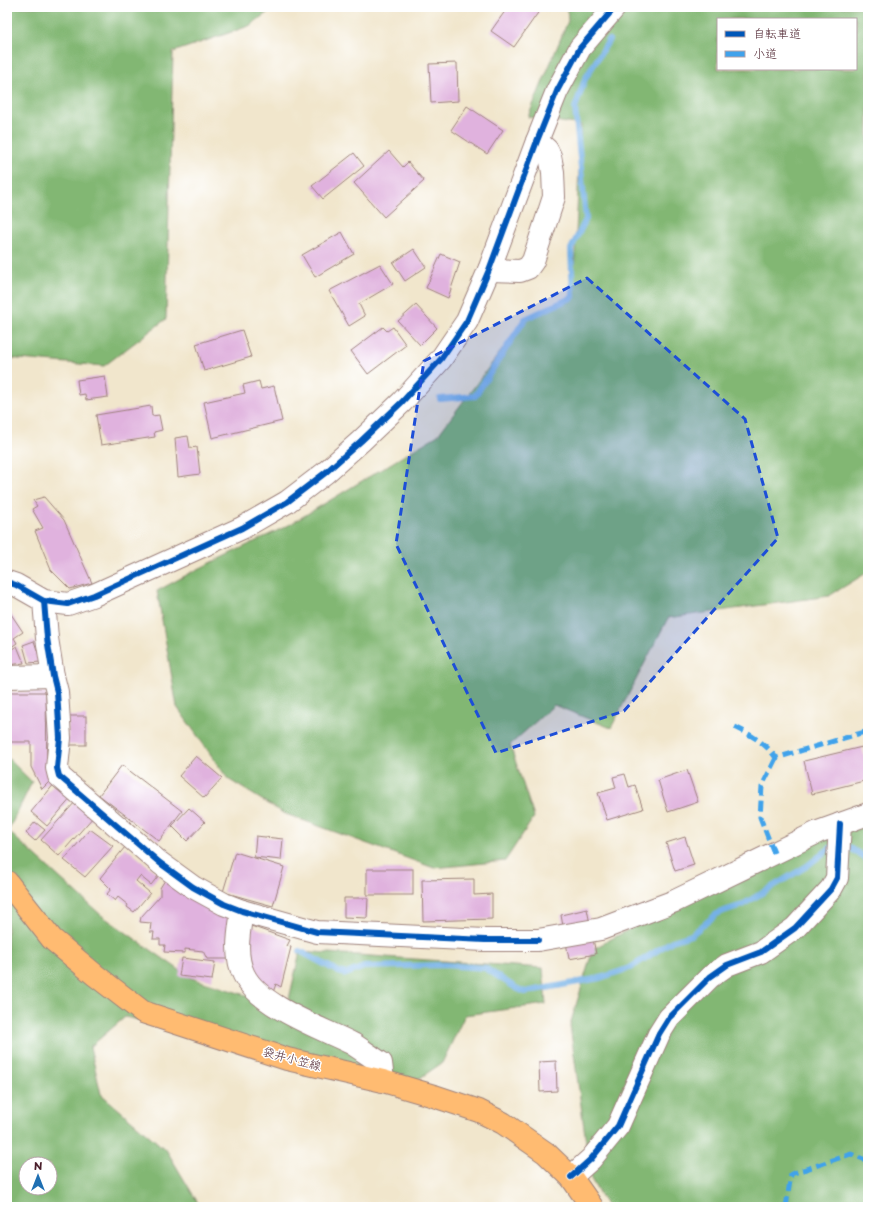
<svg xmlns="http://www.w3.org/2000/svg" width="875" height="1214" font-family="'Playpen Sans','Klee One',sans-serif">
<rect width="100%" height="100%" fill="#fff"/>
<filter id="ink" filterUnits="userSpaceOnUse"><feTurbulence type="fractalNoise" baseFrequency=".025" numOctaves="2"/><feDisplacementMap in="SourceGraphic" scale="8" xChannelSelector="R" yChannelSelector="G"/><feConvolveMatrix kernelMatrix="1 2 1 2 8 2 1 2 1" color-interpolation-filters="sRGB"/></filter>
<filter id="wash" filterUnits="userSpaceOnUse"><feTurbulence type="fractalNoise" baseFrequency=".012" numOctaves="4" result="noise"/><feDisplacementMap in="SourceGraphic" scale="16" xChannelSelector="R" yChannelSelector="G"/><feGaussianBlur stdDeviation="0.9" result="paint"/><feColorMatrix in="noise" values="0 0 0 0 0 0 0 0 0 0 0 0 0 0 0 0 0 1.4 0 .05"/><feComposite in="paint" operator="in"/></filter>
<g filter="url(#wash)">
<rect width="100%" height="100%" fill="#f1e6cc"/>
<g fill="#82b773" stroke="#666b4f" fill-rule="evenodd">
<polygon points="7,7 275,7 249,26 173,52 166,319 104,366 7,358"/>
<path d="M567,7H868V572L829,596L668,618L611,728L554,705L510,745L534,817L505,861L434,868L283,813L228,779L177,707L157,591L194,571L289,525L438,435L525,319L573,297L581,125L528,117L568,21ZM718,19H856V69H718Z"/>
<path d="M7,757L32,782L8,831L101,915L191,978L287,1008L300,951L543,968L546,1004L465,1015L442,1063L417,1080L125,1017L90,1047L101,1094L167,1151L198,1203L203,1207H7ZM26,1164H50V1188H26Z"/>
<polygon points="868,813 868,1207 607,1207 591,1179 570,1025 593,949 796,838"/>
</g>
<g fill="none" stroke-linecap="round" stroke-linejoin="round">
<g stroke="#74b1e6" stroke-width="6">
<polyline points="440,399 475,396 525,319 573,297 571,249 586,219 575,108 585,79 609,40"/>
<polyline points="300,951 339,972 346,974 364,967 444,965 485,968 516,988 525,992 600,978 630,968 672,941 691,935 718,913 742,905 807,866 830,848 849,847 868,860"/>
</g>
</g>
<g id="blocks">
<g fill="#e0b2de">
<polygon points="508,7 542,7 514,47 491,31"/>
<polygon points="457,63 458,101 431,103 429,64"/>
<polygon points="467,106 503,130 487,154 451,130"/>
<polygon points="389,151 403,167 408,162 424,181 384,217 354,183"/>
<polygon points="354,153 364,166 323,199 312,186"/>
<polygon points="342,232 354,254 315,277 302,255"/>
<polygon points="414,249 426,267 405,281 393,263"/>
<polygon points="441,254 460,262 448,298 426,288"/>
<polygon points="380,264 393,284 359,304 365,316 349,326 329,291"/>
<polygon points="416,305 437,328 420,345 398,321"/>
<polygon points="383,327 387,331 393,327 406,345 368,374 351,351"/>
<polygon points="242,330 251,357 204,371 196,344"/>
<polygon points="105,376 108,397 86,400 85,394 79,395 77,380"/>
<polygon points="259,381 261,389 274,386 282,421 212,438 204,402 245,393 243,385"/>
<polygon points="151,406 152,416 159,415 162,430 154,432 155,437 101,445 96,415"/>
<polygon points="188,436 190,448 197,447 200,474 178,477 175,438"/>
<polygon points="44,497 64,520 92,583 70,589 51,570 35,531 43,528 32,509 37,506 33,500"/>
<polygon points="7,608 23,632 14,638 17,643 7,650"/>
<polygon points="34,641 41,662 28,663 23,645"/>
<polygon points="17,646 24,663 8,665 7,662 7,652"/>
<polygon points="7,692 46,692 47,772 51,780 42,789 31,767 31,742 7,742"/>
<rect x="68" y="716" width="18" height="29"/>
<polygon points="862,747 868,771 868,780 812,794 804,761"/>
<polygon points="196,756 222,778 204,798 179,776"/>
<polygon points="122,765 182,811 159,841 99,795"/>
<polygon points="687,770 698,802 668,812 658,780"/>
<polygon points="625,774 629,787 635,785 643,809 607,820 598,793 616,788 613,777"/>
<polygon points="55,783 72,797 47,826 31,812"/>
<polygon points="76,801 94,816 59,856 41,840"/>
<polygon points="189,808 205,822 187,841 172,826"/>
<polygon points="35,822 45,830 35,841 26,833"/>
<polygon points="90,829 113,846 85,877 64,860"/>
<polygon points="256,836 283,839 281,860 254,857"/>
<polygon points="685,837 694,865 675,871 666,843"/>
<polygon points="125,847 159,875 151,885 140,876 136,881 150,893 134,912 127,907 128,905 118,897 115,901 107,894 111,889 100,878"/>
<polygon points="235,852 284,867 273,906 223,892"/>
<rect x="367" y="869" width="46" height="26"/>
<polygon points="170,872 232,912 228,959 207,959 203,951 185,949 185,953 164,952 165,945 160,945 160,939 153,939 154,932 150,932 151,923 140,922 141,917 160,896 160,888"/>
<polygon points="474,879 474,895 492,894 492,919 423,921 422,880"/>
<polygon points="344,898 368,898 367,918 344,917"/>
<polygon points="587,909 596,954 569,959 561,915"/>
<polygon points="251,926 290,940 287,946 291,947 281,987 276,984 272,995 244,959"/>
<polygon points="182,958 215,962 212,980 179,976"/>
<polygon points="556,1061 557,1091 540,1092 539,1062"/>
</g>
</g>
</g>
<g filter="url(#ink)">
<use href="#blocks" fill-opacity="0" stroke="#9e827c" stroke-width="1"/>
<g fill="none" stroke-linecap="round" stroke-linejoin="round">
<g stroke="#9e827c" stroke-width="24">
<g id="minor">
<polyline points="489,270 520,271 528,268 533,261 554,197 553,172 550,156 547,150 537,141"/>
<polyline points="7,582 16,585 44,601 68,604 94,595 242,528 287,502 325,473 361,441 402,402 441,359 467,321 489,270 537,141 557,91 580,48 615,7"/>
<polyline points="44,601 47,638 53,676 57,692 60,738 57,768 59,776 160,863 193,887 224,904 242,911 317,932 485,940 538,940 601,929 675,901 818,832 868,814"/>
<polyline points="7,677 53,676"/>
<path d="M242,911C239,932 234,955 244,975C259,1006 321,1028 353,1044C362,1050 372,1057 381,1063L383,1081"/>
<polyline points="571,1177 591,1159 618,1126 659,1034 669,1018 710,977 727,965 761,952 795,928 831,889 837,878 840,824"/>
</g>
</g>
<g stroke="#9e827c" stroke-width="24">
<polyline id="major" points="7,882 52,939 95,975 143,1012 287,1059 383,1081 434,1096 479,1111 503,1123 546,1153 571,1177 592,1207"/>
</g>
<use href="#minor" stroke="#fff" stroke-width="22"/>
<use href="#major" stroke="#ffbb71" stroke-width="22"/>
<g stroke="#40a2eb" stroke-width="5" stroke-dasharray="10 5" stroke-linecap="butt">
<path d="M735,727C751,735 766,743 776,758L868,731"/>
<polyline points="774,853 760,817 762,786 776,758"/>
<polyline points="786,1207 791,1174 851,1154 868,1161"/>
</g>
<g stroke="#fff" stroke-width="8">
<g id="cycleway">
<polyline points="7,582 16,585 44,601 68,604 94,595 242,528 287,502 325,473 361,441 402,402 441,359 467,321 489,270 537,141 557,91 580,48 615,7"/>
<polyline points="44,601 47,638 53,676 57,692 60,738 57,768 59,776 160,863 193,887 224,904 242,911 317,932 485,940 538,940"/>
<polyline points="571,1177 591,1159 618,1126 659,1034 669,1018 710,977 727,965 761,952 795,928 831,889 837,878 840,824"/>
</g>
</g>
<use href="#cycleway" stroke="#0057b8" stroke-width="6"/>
</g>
</g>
<path fill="#1d4ed8" fill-opacity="0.2" stroke="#1d4ed8" stroke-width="3" stroke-dasharray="8 5" stroke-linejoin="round" d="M587,278L745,419L778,538L624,711L496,753L396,544L424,361Z"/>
<g text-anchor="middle" stroke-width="3" stroke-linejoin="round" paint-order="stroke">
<g font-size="12" fill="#4a1f2b" stroke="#fff">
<text transform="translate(292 1059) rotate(15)" y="4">袋井小笠線</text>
</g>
</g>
<rect width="875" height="1214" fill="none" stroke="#fff" stroke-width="24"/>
<rect x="717" y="18" width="140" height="52" fill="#ffffff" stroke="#b7a5aa"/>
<rect x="725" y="31" width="20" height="6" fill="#0057b8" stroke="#b7a5aa"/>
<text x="753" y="38" font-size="12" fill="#4a1f2b">自転車道</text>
<rect x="725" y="51" width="20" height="6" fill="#40a2eb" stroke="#b7a5aa"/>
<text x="753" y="58" font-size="12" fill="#4a1f2b">小道</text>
<g transform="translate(38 1176)"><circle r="19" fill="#ffffff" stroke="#b7a5aa"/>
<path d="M0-3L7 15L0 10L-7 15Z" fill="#1f6fb2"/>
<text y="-6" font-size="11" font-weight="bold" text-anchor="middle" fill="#4a1f2b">N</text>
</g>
</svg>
